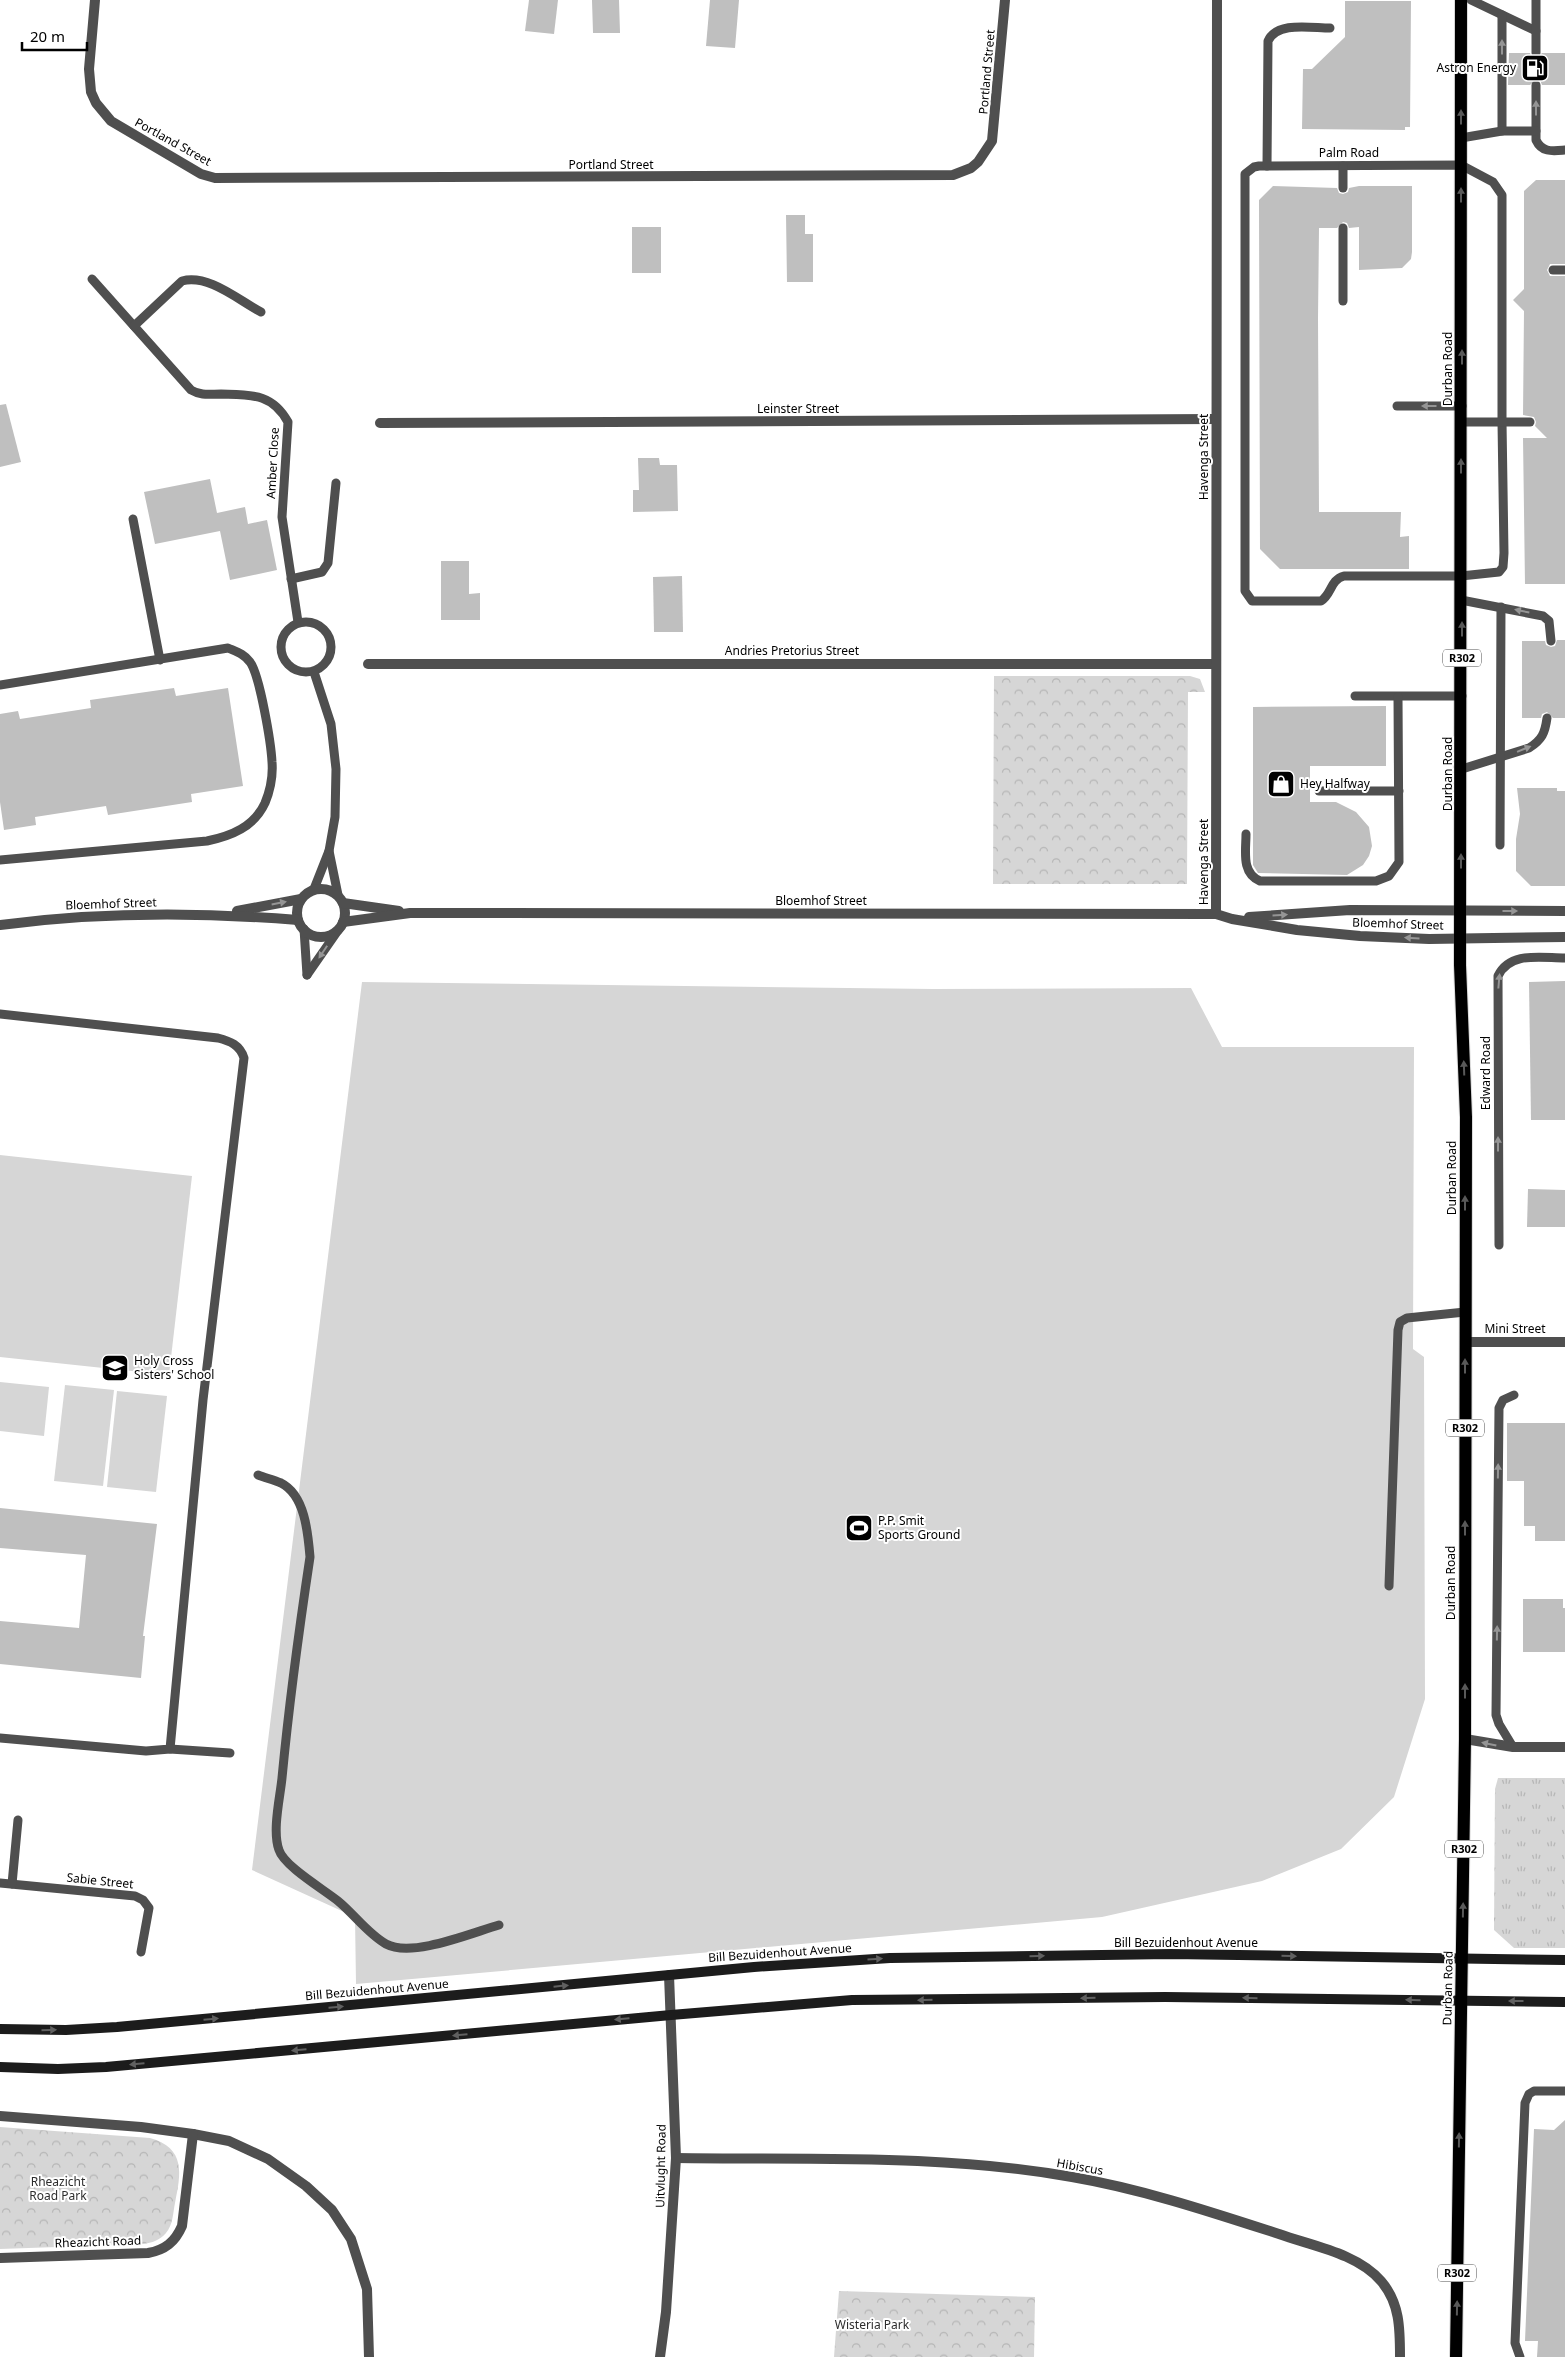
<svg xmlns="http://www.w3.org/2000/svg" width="1565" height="2357" font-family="'Noto Sans',sans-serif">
<defs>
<pattern id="grass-tufts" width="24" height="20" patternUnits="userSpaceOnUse" patternTransform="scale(1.25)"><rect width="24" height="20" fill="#d6d6d6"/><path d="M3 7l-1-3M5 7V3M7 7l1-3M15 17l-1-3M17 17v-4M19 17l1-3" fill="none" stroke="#b6b6b6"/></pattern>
<pattern id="forest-crowns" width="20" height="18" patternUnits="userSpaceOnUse" patternTransform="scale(1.25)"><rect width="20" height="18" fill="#d6d6d6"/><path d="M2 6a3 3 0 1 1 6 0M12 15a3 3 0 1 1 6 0" fill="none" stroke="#b6b6b6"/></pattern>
</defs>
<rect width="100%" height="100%" fill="#fff"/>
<polygon fill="url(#grass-tufts)" points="1498,1778 1565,1778 1565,1948 1514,1948 1494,1930 1495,1789"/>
<g fill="url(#forest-crowns)">
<polygon points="994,676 1190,676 1200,679 1205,692 1188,692 1187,884 993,884"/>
<path d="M0,2127L150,2138C186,2148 181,2174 175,2203C173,2213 173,2225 166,2233C160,2240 152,2243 143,2244L0,2249Z"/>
<polygon points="839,2291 1035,2297 1034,2357 834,2357"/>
</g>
<g fill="#d6d6d6">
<polygon points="362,982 933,989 1191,988 1222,1047 1414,1047 1413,1349 1424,1357 1425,1699 1394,1797 1341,1849 1262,1881 1102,1917 356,1984 355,1917 252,1870"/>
<polygon points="0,1155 192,1176 169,1375 0,1357"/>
<polygon points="0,1382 49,1387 44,1436 0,1431"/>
<polygon points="65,1385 114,1390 103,1486 54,1481"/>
<polygon points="117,1391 167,1396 156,1492 107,1487"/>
</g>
<g fill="#bfbfbf">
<polygon points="529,0 558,0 554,34 525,31"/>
<polygon points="592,0 619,0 620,33 593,33"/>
<polygon points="710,0 739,0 735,48 706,46"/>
<polygon points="1345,1 1411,1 1410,127 1405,127 1405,130 1302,129 1303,69 1312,69 1345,37"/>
<polygon points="1509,53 1530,53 1532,58 1536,59 1542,53 1565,53 1565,85 1542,85 1540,80 1536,79 1530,85 1508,85"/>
<polygon points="1536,180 1565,180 1565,264 1550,264 1547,270 1550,276 1565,276 1565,584 1525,584 1523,438 1547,438 1535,426 1536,422 1534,417 1523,415 1524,311 1513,300 1524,289 1524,191"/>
<polygon points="1273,186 1337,188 1339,193 1343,194 1348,192 1349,188 1359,186 1412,186 1412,252 1411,259 1402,268 1359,270 1359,227 1349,228 1347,223 1343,222 1337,228 1319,228 1318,319 1319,512 1401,512 1400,537 1409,536 1409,569 1280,569 1260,549 1259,200"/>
<polygon points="786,215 805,215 805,234 813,234 813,282 787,282"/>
<rect x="632" y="227" width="29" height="46"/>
<polygon points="6,404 21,462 0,467 0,405"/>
<polygon points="638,458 659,458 660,465 677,465 678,511 633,512 633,490 639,490"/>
<polygon points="210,479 217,513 245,507 248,524 267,520 277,570 230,580 220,531 155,544 144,492"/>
<polygon points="441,561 469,561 469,594 480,593 480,620 441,620"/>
<polygon points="682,576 683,632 654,632 653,577"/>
<polygon points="1557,640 1565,640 1565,718 1553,718 1547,712 1542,714 1541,718 1522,718 1522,641 1545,641 1546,645 1551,647 1555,646"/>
<polygon points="174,688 176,696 228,688 243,786 191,794 192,802 108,815 106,806 35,817 36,825 4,830 0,802 0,714 18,711 20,719 91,708 90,700"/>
<polygon points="1386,706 1386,766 1310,766 1310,802 1336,802 1356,812 1369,827 1372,846 1369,856 1363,865 1347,875 1258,873 1253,865 1253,707"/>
<polygon points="1517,788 1557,788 1557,791 1565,791 1565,886 1531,886 1516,871 1516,839 1520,814"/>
<polygon points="1565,981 1565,1120 1531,1120 1529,982"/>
<polygon points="1528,1189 1565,1190 1565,1227 1527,1227"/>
<polygon points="1507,1423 1565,1423 1565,1541 1535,1541 1535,1526 1524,1526 1524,1481 1507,1481"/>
<polygon points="0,1508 157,1524 143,1636 145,1636 141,1678 0,1664 0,1621 79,1628 86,1555 0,1548"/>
<polygon points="1523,1599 1563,1599 1563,1608 1565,1608 1565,1652 1523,1652"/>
<polygon points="1565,2120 1565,2357 1537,2357 1538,2341 1525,2341 1534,2129 1554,2130"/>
</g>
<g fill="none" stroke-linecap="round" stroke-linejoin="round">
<g stroke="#dbdbdb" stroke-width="14">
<polyline id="primary" points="1456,2357 1465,1739 1466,1117 1460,965 1461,0"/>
</g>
<g stroke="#4f4f4f" stroke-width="9">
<polyline points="1471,0 1536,31"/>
<polyline points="1536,53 1536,0"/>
<path d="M1536,85V140C1542,153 1553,151 1565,150"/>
<polyline points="1502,131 1502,15"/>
<polyline points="1461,138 1502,131 1536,131"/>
<path d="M1461,165L1493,182L1502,195V422L1504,553L1503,567L1499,572L1461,576H1344C1330,580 1332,594 1321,601H1252L1245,591V174L1254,167L1259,166Z"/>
<path d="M1267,166L1268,41C1277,21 1311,28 1330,28"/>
<polyline points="1343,188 1343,166"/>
<polyline points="1553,270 1565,270"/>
<path d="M92,279L191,390C201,396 210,394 221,394C251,395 272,393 288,422L282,517L298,622"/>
<polyline points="1343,301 1343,228"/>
<path d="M134,326L182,281C209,274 238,300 261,312"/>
<polyline points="1397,406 1462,406"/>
<polyline points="1461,422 1530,422"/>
<polyline points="133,519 160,660"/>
<polyline points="291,579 322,572 328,563 336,483"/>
<polyline points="1461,600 1543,616 1549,621 1551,641"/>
<circle cx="306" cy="647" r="25"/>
<polyline points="314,672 331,724 336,769 335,817 329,851 314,889"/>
<path d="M0,685L228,648C237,652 244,654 250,662C260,676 271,743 272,762C273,775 270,791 265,803C254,827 231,836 207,841L0,860"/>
<polyline points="1355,696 1462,696"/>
<path d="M1462,769L1529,748C1542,740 1545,733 1547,718"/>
<polyline points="1319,791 1399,791"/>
<path d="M1246,834C1246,851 1241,873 1260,881H1376L1389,876L1399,862L1398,697"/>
<polyline points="1500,845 1501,607"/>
<polyline points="329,851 338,895"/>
<polyline points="304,929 307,975"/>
<polyline points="307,975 339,929"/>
<path d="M0,1014L218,1038C230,1041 240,1045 244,1058L203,1400L170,1749L146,1751L0,1738"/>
<path d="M1499,1245L1498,976C1510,951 1541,958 1565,958"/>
<path d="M258,1475C266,1478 274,1480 281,1483C305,1495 308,1533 310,1557C299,1630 289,1704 282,1778C280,1798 272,1831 279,1850C284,1866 323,1889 338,1901C354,1914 368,1934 386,1944C412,1958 471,1933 499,1925"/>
<polyline points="1389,1586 1398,1330 1400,1322 1407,1318 1465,1312"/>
<polyline points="1513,1747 1499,1724 1496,1715 1499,1408 1503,1400 1514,1395"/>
<polyline points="170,1749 230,1753"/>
<polyline points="0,1883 135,1896 143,1900 149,1908 141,1952"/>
<polyline points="12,1884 18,1820"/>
<polyline points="1520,2357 1515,2343 1525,2103 1529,2094 1534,2091 1565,2091"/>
</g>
<g stroke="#4f4f4f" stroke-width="10">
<polyline points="95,0 89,69 91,92 96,103 111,121 201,174 215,178 953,175 971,168 978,162 992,141 1005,0"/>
<polyline points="380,423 1216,419"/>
<polyline points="368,664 1216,664"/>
<polyline points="1216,914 1217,0"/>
<polyline points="1465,1342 1565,1342"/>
<polyline points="1465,1739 1513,1747 1565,1747"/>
<polyline points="0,2116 141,2127 193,2134 229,2141 268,2159 306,2186 332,2210 351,2239 367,2289 369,2357"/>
<path d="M676,2158C808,2160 942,2154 1072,2177C1142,2189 1211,2212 1279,2234C1312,2246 1357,2253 1381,2281C1400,2303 1400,2329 1400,2357"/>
<path d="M0,2258L148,2253C165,2250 175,2242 182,2226L193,2134"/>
<polyline points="660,2357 666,2312 676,2158 669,1975"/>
</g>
<g stroke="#4f4f4f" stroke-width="10">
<circle cx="321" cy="913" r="24"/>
<polyline points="343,903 399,911"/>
<polyline points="237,911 301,899"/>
<polyline points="1249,917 1350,910 1565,911"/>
<polyline points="343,922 410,913 1216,914 1232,919 1297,930 1360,936 1429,939 1565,937"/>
<path d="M0,925C99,912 198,912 298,920"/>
</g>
<g stroke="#1c1c1c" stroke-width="10">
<polyline points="0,2029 66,2030 117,2027 754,1967 890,1958 1171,1954 1565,1960"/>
<polyline points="0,2067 58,2069 106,2067 671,2015 852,2000 1165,1997 1565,2002"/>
</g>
<use href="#primary" stroke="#000" stroke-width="12"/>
</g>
<defs><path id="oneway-solid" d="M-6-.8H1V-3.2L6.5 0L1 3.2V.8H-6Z" transform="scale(1.25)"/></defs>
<g fill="#959595">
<use href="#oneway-solid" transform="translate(1502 47) rotate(-90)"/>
<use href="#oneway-solid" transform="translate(1536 108) rotate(-90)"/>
<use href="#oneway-solid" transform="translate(1429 406) rotate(-180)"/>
<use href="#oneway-solid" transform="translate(1522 611) rotate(-168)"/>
<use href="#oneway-solid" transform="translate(1524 749) rotate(-22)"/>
<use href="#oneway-solid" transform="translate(279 903) rotate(-11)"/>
<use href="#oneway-solid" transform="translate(1510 911)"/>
<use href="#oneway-solid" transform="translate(1280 915) rotate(-4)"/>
<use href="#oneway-solid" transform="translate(1412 938) rotate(-177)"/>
<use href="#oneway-solid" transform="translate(323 952) rotate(124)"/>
<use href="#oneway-solid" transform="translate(1499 981) rotate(-85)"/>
<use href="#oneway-solid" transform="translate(1498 1144) rotate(-90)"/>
<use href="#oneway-solid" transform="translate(1498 1471) rotate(-89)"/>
<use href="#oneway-solid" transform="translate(1497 1633) rotate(-89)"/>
<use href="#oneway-solid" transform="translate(1489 1744) rotate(-168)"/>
</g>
<g fill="#595959">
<use href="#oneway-solid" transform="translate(1461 117) rotate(-90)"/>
<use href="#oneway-solid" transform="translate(1461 195) rotate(-90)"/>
<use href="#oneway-solid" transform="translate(1462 357) rotate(-90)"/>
<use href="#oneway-solid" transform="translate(1461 466) rotate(-90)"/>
<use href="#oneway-solid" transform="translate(1462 629) rotate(-90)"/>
<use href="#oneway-solid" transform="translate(1461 861) rotate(-90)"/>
<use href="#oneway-solid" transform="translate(1464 1068) rotate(-92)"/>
<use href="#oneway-solid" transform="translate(1465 1203) rotate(-90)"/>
<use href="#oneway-solid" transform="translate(1465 1366) rotate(-90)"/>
<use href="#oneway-solid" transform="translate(1465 1528) rotate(-90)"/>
<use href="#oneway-solid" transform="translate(1465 1691) rotate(-90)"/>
<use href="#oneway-solid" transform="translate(1463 1910) rotate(-89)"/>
<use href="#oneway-solid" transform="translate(1459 2140) rotate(-89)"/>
<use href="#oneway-solid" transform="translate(1457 2308) rotate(-89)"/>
</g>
<g fill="#606060">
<use href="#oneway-solid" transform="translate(1037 1956) rotate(-1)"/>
<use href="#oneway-solid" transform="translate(1289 1956) rotate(1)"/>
<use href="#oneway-solid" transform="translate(875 1959) rotate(-3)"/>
<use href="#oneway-solid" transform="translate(561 1986) rotate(-6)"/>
<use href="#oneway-solid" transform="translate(1088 1998) rotate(179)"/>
<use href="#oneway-solid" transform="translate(1250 1998) rotate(-179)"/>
<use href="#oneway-solid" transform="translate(925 2000) rotate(179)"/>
<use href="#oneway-solid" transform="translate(1413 2000) rotate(-179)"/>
<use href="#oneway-solid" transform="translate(1516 2001) rotate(-180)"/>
<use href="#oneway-solid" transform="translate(336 2007) rotate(-5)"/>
<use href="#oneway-solid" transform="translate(211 2019) rotate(-5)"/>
<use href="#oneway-solid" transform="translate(622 2019) rotate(175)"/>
<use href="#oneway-solid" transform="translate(49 2030) rotate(-1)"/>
<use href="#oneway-solid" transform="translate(460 2035) rotate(175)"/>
<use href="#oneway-solid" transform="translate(299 2050) rotate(175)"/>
<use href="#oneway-solid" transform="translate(137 2064) rotate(175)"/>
</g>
<defs>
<g id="fuel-square" transform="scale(1.4375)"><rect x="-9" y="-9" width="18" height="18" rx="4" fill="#000" stroke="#fff"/><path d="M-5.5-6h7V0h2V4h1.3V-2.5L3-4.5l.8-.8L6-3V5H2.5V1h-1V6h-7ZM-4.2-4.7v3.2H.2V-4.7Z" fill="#fff"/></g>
<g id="shop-square" transform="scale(1.4375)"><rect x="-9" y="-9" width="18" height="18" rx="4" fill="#000" stroke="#fff"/><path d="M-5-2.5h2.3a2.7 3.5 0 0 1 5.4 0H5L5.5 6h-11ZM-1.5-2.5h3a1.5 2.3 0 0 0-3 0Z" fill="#fff"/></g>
<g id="school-square" transform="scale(1.4375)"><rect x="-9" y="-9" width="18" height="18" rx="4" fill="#000" stroke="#fff"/><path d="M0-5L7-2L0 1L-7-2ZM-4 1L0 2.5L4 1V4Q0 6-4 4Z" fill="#fff"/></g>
<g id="stadium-square" transform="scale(1.4375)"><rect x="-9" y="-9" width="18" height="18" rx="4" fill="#000" stroke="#fff"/><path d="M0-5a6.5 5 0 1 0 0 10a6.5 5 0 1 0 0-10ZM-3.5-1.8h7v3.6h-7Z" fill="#fff"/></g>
</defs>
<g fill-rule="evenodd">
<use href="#fuel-square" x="1535" y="68"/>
<use href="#shop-square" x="1281" y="784"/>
<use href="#school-square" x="115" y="1368"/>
<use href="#stadium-square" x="859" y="1528"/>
</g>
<g text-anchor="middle" stroke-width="4" stroke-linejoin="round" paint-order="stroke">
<g fill="#fff" stroke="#4c4c4c" stroke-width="1">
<rect x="1443" y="649.5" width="38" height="17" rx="4"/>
<rect x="1446" y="1419.5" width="38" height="17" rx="4"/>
<rect x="1445" y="1840.5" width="38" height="17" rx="4"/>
<rect x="1438" y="2264.5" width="38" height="17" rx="4"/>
</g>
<g font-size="11" font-weight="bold" fill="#000">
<text x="1462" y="662">R302</text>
<text x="1465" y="1432">R302</text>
<text x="1464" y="1853">R302</text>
<text x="1457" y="2277">R302</text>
</g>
<g font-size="12" fill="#000" stroke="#fff" text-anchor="start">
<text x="1516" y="72" text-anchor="end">Astron Energy</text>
<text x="1300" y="788">Hey Halfway</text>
<text x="134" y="1365">Holy Cross<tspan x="134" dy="14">Sisters' School</tspan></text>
<text x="878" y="1525">P.P. Smit<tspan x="878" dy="14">Sports Ground</tspan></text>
</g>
<g font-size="12" fill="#000" stroke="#fff">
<text transform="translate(987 72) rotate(-85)" y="4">Portland Street</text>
<text transform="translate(173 142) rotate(29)" y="4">Portland Street</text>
<text x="1349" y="157">Palm Road</text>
<text x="611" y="169">Portland Street</text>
<text transform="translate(1448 369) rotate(-90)" y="4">Durban Road</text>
<text x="798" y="413">Leinster Street</text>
<text transform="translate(1204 457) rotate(-90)" y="4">Havenga Street</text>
<text transform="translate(273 463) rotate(-87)" y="4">Amber Close</text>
<text x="792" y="655">Andries Pretorius Street</text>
<text transform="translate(1448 774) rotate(-90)" y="4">Durban Road</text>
<text transform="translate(1204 862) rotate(-90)" y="4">Havenga Street</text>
<text x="821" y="905">Bloemhof Street</text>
<text transform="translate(111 904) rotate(-2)" y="4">Bloemhof Street</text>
<text transform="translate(1398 924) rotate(2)" y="4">Bloemhof Street</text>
<text transform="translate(1486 1073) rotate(-90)" y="4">Edward Road</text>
<text transform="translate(1452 1178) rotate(-90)" y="4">Durban Road</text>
<text x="1515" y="1333">Mini Street</text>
<text transform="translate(1451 1583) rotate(-90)" y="4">Durban Road</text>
<text transform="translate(100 1881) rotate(6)" y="4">Sabie Street</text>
<text x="1186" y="1947">Bill Bezuidenhout Avenue</text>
<text transform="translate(780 1953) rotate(-4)" y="4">Bill Bezuidenhout Avenue</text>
<text transform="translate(1448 1988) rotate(-89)" y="4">Durban Road</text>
<text transform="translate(377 1990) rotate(-5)" y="4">Bill Bezuidenhout Avenue</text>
<text transform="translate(661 2166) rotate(-89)" y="4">Uitvlught Road</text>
<text transform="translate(1080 2167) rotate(10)" y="4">Hibiscus</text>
<text transform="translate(98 2242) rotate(-2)" y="4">Rheazicht Road</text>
</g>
<g font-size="12" fill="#2d2d2d" stroke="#fff">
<text x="58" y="2186">Rheazicht<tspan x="58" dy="14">Road Park</tspan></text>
<text x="872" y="2329">Wisteria Park</text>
</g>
</g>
<path d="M22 42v8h65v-8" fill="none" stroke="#000000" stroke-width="2.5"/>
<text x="30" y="42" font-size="15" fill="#000000" stroke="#ffffff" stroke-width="4" paint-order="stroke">20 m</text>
</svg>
